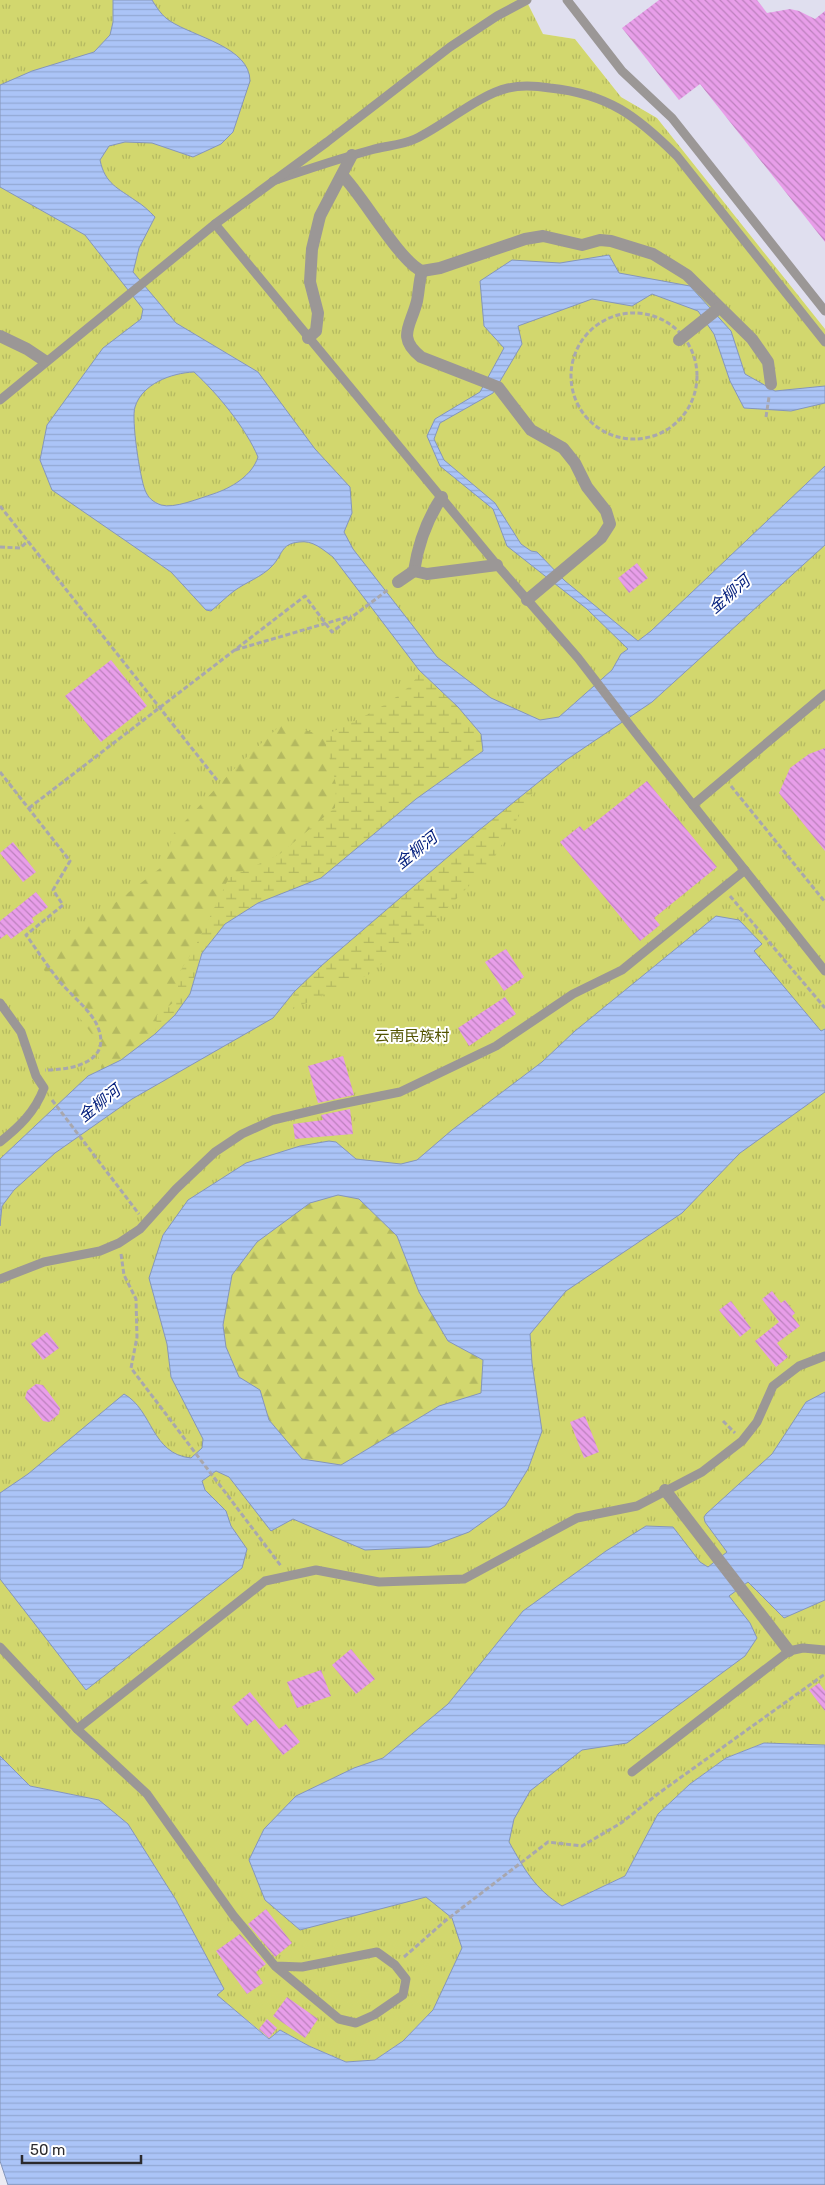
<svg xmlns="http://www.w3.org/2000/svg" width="825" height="2185" font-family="Rubik,'Noto Sans SC',sans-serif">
<defs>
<pattern id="grass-tufts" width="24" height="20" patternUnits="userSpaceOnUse" patternTransform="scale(1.25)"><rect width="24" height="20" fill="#d2d76e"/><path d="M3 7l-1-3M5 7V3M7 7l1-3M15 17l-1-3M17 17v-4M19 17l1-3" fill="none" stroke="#b4b960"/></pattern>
<pattern id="forest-firs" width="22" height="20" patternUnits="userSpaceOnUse" patternTransform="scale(1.25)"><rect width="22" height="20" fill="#d2d76e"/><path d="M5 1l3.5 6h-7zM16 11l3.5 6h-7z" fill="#b4b960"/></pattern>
<pattern id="wetland-marsh" width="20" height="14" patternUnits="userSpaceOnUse" patternTransform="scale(1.25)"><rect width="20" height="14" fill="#d2d76e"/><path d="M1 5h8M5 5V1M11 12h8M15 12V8" fill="none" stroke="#b4b960"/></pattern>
<pattern id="water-rules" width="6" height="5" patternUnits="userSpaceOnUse" patternTransform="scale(1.25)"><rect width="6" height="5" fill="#abc4f7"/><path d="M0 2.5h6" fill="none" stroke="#93a9d4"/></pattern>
<pattern id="building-back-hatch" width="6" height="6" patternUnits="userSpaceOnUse" patternTransform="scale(1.25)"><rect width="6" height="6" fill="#e89ee9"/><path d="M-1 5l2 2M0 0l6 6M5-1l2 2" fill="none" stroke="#bc81bd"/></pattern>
</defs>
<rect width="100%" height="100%" fill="#ecebf3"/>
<polygon fill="#e0dfef" points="526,0 825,0 825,329 657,118 621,97 575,39 543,34"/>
<polygon fill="url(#grass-tufts)" points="0,0 526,0 543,34 575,39 621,97 657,118 825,329 825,1745 764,1743 726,1758 690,1784 658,1814 625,1876 562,1906 447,1983 433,2010 403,2041 375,2060 346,2062 309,2046 280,2030 270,2039 216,1995 223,1989 176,1900 99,1800 30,1786 0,1756"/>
<g fill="url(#forest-firs)">
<polygon points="283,723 324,736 336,784 335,808 280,854 229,878 196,945 179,974 177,1000 157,1015 155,1034 121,1060 102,1071 94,1037 38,962 163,866 174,833 233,770"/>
<polygon points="338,1195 359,1199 397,1236 419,1292 448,1341 483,1360 481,1393 439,1406 341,1465 302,1459 269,1420 260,1390 239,1377 226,1347 223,1325 232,1275 257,1242 310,1203"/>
</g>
<g fill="url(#wetland-marsh)">
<path d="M419,670L458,707L481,734L483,751L416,799L321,878L258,903L202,953L190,994L175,1015L155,1034L157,1015L177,1000L179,974L196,945L229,878L280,854L335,808L336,784L324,736C346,725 416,695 419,670Z"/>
<path d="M539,782L491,863L433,923L368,975L273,1018C307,977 347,943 388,908C438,865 488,823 539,782Z"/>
</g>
<g fill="url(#water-rules)" stroke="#8596ba" fill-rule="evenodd">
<path d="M113,0H152C157,8 162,16 170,21C194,37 250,47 250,81L233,132L221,144L193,157L152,143L125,142L109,146L100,160C105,184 118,188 136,201C143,205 149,211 155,217L139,248L133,272L176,323L258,372L315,449L350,487L352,513L344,532L353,549L437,657L491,698L540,720L559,717L612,670L621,654L628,649L587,609L507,546L493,509L440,466L427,436L435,419L480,392L504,348L484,326L480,281L512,260L560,263L609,255L619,273L690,286L731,331L745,374L775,391L825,386V403L791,411L744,408L730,381L714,334L698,311L652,294L632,306L592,299L518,326L522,344L493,393L440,423L434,439L444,460L495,503L521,544L531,551L537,552L565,581L638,641L651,631L825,466V545L652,702L566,760L478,831L321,966L294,992L273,1018L132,1099L55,1153L14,1190L2,1206L0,1226V1159L88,1076L121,1060L155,1034L175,1015L190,994L202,953L225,924L258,903L321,878L416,799L483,751L481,734L458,707L419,670L333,557C322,549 313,540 299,542C280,544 283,555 272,566C262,577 246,582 234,591C226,597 218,605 211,611L206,610L171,572L52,490L40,460L47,425L103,348L141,319L143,309L85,235L0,187V85L32,71L94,52L110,35L113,22ZM194,372C217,393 246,428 258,457C252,476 231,488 213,494C200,498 174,509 161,505C153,502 148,498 145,490C140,478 131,419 135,407C142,384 171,373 194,372Z"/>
<path d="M716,916L739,920L762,944L754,951L821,1031L825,1029V1092L740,1153L682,1213L566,1291L530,1334L532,1363L542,1431L528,1469L505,1506L469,1532L429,1547L365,1550L293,1519L271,1531L229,1477L216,1471L202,1481L205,1490L226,1511L231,1526L247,1549L242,1568L86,1690L0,1579V1493L28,1474L124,1394C153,1410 151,1454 191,1458L202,1448L203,1439L171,1377L167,1344L149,1278L163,1235L188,1200L246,1163L300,1146L329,1141L336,1142L356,1159L401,1164L417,1160L452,1130L542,1062L575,1031ZM338,1195L359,1199L397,1236L419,1292L448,1341L483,1360L481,1393L439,1406L341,1465L302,1459L269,1420L260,1390L239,1377L226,1347L223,1325L232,1275L257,1242L310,1203Z"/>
<path d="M825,1392V1600L784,1618L748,1582L729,1596L750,1623L757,1638L745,1656L627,1743L582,1750L530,1791L514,1819L509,1842C525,1870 534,1888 562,1906L625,1876L658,1814L690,1784L726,1758L764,1743L825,1745V2185H8L0,2161V1756L30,1786L99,1800L128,1824L176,1900L224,1989L217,1995L269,2039L280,2030L309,2046L346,2062L375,2060L403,2041L433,2010L462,1948L452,1918L426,1897L300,1930L265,1900L249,1860L264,1829L296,1796L354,1768L383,1758L448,1704L523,1611L606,1551L646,1526L673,1527L700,1562L708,1567L727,1552L705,1522L704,1517L706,1514L772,1454L806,1402Z"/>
</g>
<g fill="url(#building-back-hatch)">
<polygon points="659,0 757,0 767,13 790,9 799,11 815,19 825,11 825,242 700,84 679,100 622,28"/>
<polygon points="637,563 648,578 629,593 618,578"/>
<polygon points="111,660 147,706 101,742 65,696"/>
<polygon points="825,748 825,851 779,793 790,768 809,754"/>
<polygon points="647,781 717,867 654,918 660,925 640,941 560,842 580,826 584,831"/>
<polygon points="13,842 36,872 23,882 0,853"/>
<polygon points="36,892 48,907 32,918 34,922 11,939 7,934 0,939 0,921"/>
<polygon points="506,949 524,977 504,991 485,962"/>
<polygon points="505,997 516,1014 469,1046 458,1028"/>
<polygon points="343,1056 354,1095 318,1103 308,1066"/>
<polygon points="350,1109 353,1134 295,1139 293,1124 323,1120 321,1115"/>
<polygon points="772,1291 781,1303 785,1300 795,1313 792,1316 800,1326 777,1343 788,1357 776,1367 755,1341 779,1322 762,1299"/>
<polygon points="731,1301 751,1328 740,1337 719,1310"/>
<polygon points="47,1332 59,1348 43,1360 31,1344"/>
<polygon points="36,1384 43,1385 60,1408 59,1414 49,1422 43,1421 25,1398 27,1391"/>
<polygon points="585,1416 599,1452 584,1458 570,1422"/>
<polygon points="351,1649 375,1679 356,1694 332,1665"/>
<polygon points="321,1670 331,1696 297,1708 287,1682"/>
<polygon points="819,1683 825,1691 825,1711 809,1690"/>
<polygon points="250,1692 279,1729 286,1724 300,1742 283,1755 255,1719 247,1726 232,1707"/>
<polygon points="266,1909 292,1943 275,1957 248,1924"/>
<polygon points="240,1934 266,1964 256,1972 263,1983 247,1994 216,1951"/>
<polygon points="287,1997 318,2019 305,2038 273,2016"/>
<polygon points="267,2019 277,2028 269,2038 259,2029"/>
</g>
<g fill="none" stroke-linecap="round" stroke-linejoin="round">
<g stroke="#a8a7ae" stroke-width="3" stroke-dasharray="5 2.5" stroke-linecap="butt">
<circle cx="634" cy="376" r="63"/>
<polyline points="766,417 769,397"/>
<polyline points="0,506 217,780"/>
<polyline points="0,547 20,548 28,541"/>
<polyline points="235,650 351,616"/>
<path d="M0,772L70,861L53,890L63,905L26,935C37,950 48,967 60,982C71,995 88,1008 96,1023C115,1061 74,1070 45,1070"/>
<polyline points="731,786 825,902"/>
<polyline points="29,808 305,596 332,632 389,589"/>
<polyline points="730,896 825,1008"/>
<polyline points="52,1100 139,1214"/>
<polyline points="121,1254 124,1275 136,1299 137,1337 131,1368 281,1566"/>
<polyline points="723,1421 735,1433"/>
<polyline points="404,1957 445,1921 548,1842 582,1846 621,1823 659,1793 825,1674"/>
</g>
<g stroke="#9b9796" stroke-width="9">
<polyline points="567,0 622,71 672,118 825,311"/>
<path d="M273,181C305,170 338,159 371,150C385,146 402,145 415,139C445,125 478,95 508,88C521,85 537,86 550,88C608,94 637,116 677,156L825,342"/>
<polyline points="215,224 497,565 578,658 635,732 825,971"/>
<polyline points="0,400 215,224 327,142 450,47 497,16 527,0"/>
<polyline points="693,805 825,694"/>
<path d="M0,1003L21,1032L36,1076L44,1088C35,1112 19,1127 0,1142"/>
<polyline points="0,1279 44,1262 100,1251 119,1243 140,1229 176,1189 215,1152 242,1134 273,1120 336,1105 400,1092 496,1046 573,994 622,970 745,870"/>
<polyline points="0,1647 77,1729 147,1794 233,1915 275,1966 339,2019 356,2023 374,2015 403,1995 406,1979 395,1965 377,1952 302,1967 275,1966"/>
<polyline points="77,1729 265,1581 316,1570 379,1582 464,1579 577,1518 637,1506 702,1472 742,1441 757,1422 773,1386 799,1366 825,1356"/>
<polyline points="632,1772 789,1651 803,1648 825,1650"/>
</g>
<g stroke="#9b9796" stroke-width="12">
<path d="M342,175C363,196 400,262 422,271L440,268L525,239L543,236L582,245L600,240L611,241L653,254L687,275L752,339L768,362L771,384"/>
<path d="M422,271C419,282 419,291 417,301C411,326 396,337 421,357L498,387L531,430L563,448L575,463L587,487L606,511L610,524L601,538L527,600"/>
<polyline points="0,336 27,349 45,361"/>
<polyline points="308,338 316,331 318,313 310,282 312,249 320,216 352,155"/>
<polyline points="679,340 719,308"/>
<path d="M442,497C427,519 418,545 414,571L427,574L497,565"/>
<polyline points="398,582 414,571"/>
<polyline points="665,1490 789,1651"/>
</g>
</g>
<g text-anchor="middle" stroke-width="4" stroke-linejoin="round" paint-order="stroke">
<g font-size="15" fill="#525300" stroke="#fff">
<text x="412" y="1041">云南民族村</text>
</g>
<g font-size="16" font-style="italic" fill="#05207e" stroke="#fff">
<text transform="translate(729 594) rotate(-41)" y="6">金柳河</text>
<text transform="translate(416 850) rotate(-39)" y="6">金柳河</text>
<text transform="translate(99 1103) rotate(-39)" y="6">金柳河</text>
</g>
</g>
<path d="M22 2155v8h119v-8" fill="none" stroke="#2b2a2d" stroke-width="2.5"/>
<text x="30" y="2155" font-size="15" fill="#2b2a2d" stroke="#ffffff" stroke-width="4" paint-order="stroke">50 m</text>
</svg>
